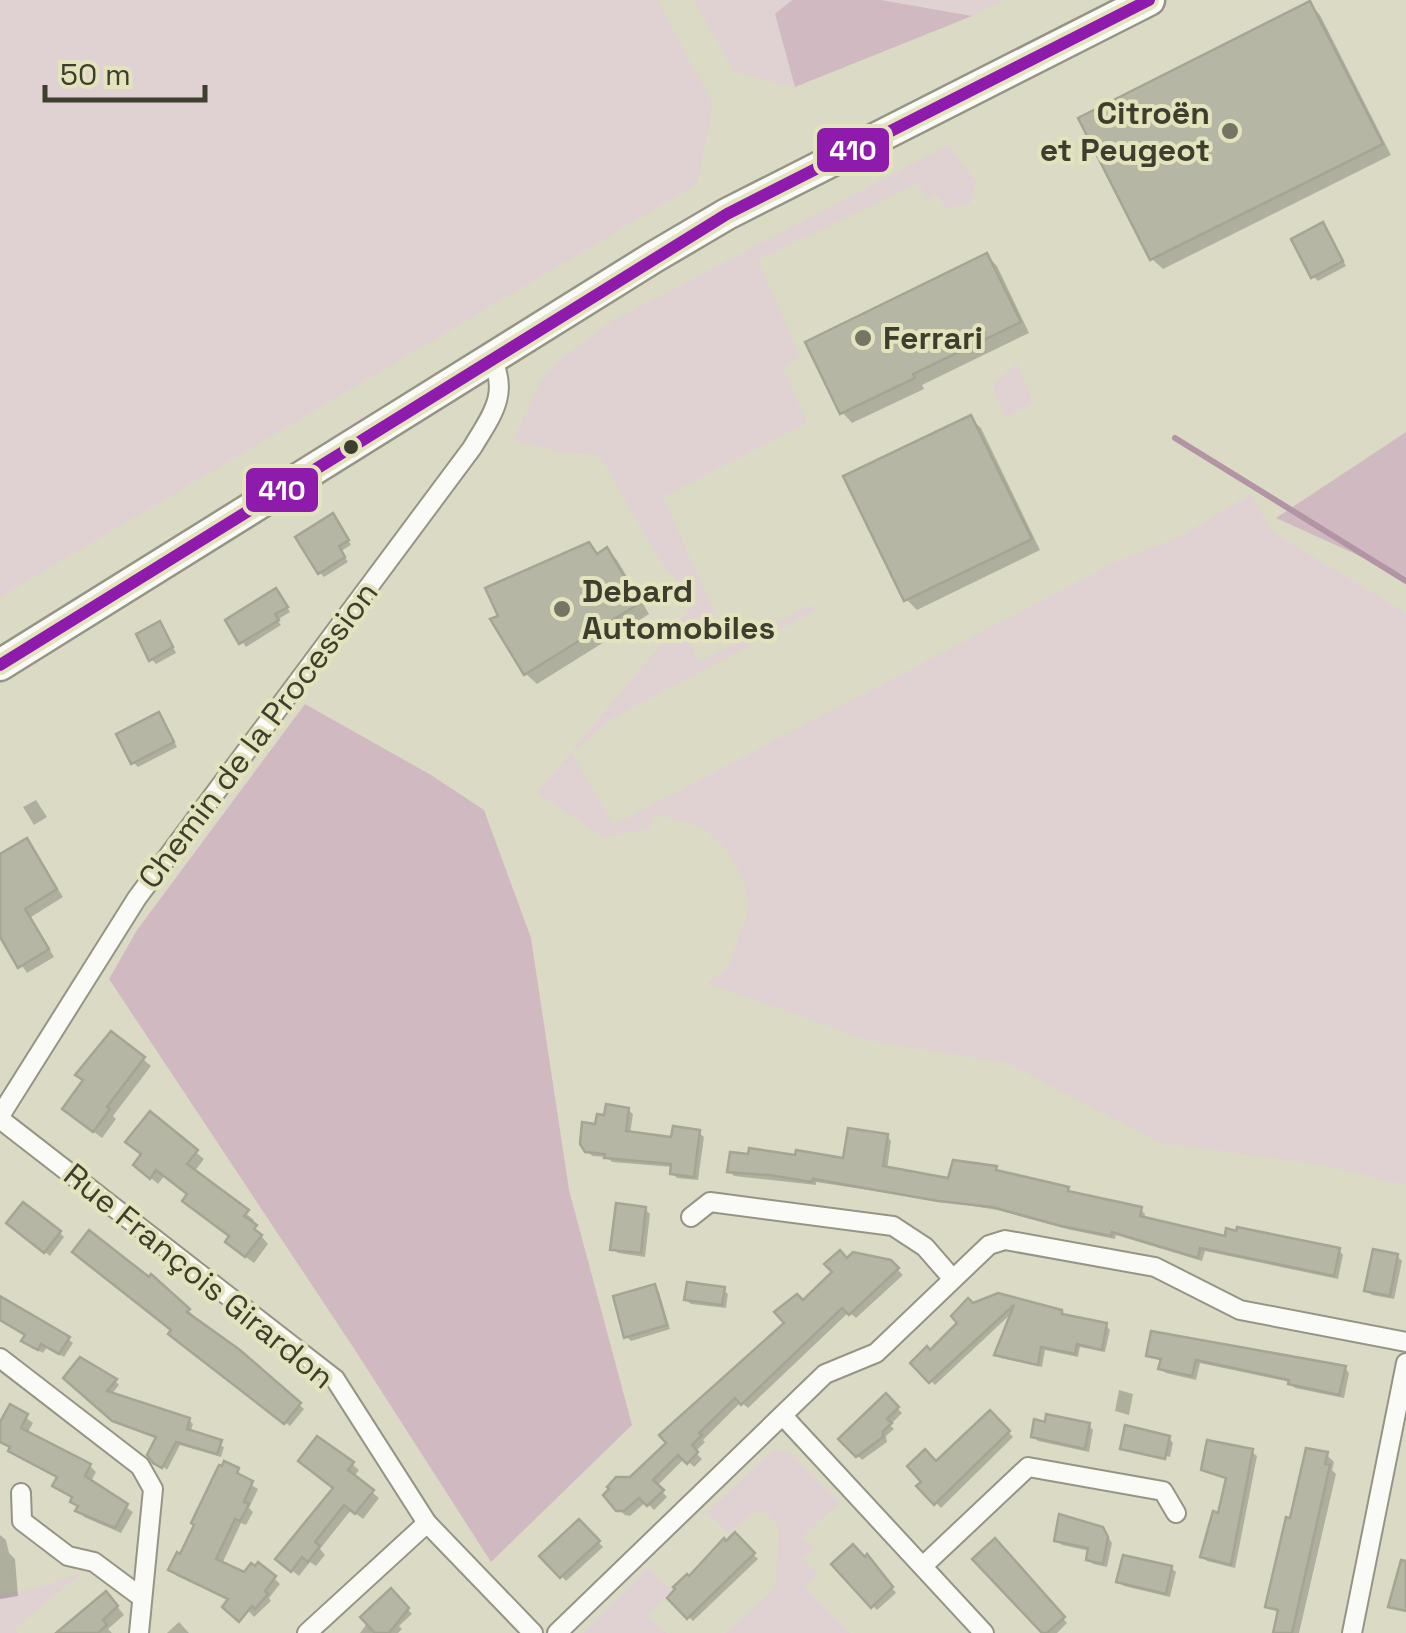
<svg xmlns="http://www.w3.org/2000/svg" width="1406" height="1633" font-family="'Space Grotesk',sans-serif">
<rect width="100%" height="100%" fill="#dbdbc5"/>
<g fill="#e0d1d3">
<polygon points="0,0 657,0 713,104 697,184 0,597"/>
<polygon points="694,0 792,0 775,14 795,87 734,72"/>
<polygon points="881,0 1003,0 972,16"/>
<polygon points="948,145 976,182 971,203 945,208 937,195 928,200 918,183 758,260 800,356 783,368 807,423 663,497 715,614 687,631 698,662 813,604 815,611 613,718 572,753 613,825 1117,561 1179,537 1251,494 1271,531 1406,613 1406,1185 1319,1164 1161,1143 1007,1063 871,1041 707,983 728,968 749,909 744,881 727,850 701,826 654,814 649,829 603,837 537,793 698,599 665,569 599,455 566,453 513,440 540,382 557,361 612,321"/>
<polygon points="1017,363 1033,403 1005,418 993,385"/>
<polygon points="773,1450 789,1451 840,1502 802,1537 814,1549 802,1558 819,1575 804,1587 849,1633 726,1633 775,1588 779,1527 764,1511 757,1511 728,1533 707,1513"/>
<polygon points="648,1568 671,1590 647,1616 667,1633 583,1633"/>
<polygon points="83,1572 15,1628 17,1633 0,1633 0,1595 37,1588"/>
</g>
<g fill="#d1b9c2">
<polygon points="792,0 881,0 972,16 795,87 775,14"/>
<polygon points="1406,432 1406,577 1276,518"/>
<polygon points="305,704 431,775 484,810 531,938 569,1190 632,1425 491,1562 353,1347 109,979 137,930"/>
</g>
<g fill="#0003">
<polygon points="1310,4 1320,15 1391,155 1163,269 1152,259 1081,119"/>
<polygon points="1327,230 1346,266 1318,281 1313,276"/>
<polygon points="987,256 997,266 1029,333 922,385 924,389 852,423 842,412"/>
<polygon points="970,418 981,428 1040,550 917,610 906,599"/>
<polygon points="337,521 351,545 341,551 348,562 324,577 320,573"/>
<polygon points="588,545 598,555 607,550 617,560 649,614 537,684 526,674 494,620"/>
<polygon points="280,596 290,612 277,620 281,625 246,647 228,621"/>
<polygon points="164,629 176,653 156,664 152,660"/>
<polygon points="159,715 177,747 138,767 133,762"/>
<polygon points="36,800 47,817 34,825 23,807"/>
<polygon points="27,841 63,897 31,917 54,957 27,973 0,933 0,857"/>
<polygon points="143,1059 151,1066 113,1116 116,1119 102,1138 73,1116"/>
<polygon points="628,1110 633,1114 630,1134 674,1139 699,1133 704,1137 698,1180 677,1178 672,1173 673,1167 612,1162 607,1157 592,1156 587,1150 597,1127"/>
<polygon points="150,1115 204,1159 194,1172 254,1220 251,1224 268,1244 254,1263 235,1249 231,1237 190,1195 165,1175 158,1184 144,1172"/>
<polygon points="887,1136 891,1141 887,1170 950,1181 996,1168 1001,1174 1068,1189 1074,1195 1141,1210 1145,1214 1144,1219 1227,1239 1339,1250 1343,1255 1338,1279 1205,1251 1202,1261 1116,1235 1115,1239 1067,1229 998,1210 816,1182 816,1185 734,1176 730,1172 845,1161"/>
<polygon points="645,1209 650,1214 645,1257 618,1253 613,1249"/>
<polygon points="14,1228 60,1233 64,1237 50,1256"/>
<polygon points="1397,1256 1402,1261 1394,1299 1372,1295 1367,1290"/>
<polygon points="848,1261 890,1262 903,1275 856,1318 849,1312 748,1408 741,1402 703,1440 705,1442 695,1452 702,1459 694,1467 685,1458 657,1486 667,1497 654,1510 646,1502 630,1516 625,1515 618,1509 631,1480"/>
<polygon points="152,1277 193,1315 191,1317 238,1352 304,1409 290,1426 175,1338 149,1280"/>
<polygon points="655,1287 659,1292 670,1329 631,1341 626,1336"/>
<polygon points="723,1289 728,1294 726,1308 691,1304 686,1300"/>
<polygon points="998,1296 1061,1312 1065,1317 1106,1325 1110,1330 1105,1352 1080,1347 1078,1357 1045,1350 1042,1367 1001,1358 997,1354 1013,1312 935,1385 913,1363"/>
<polygon points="68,1339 73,1343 64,1357 47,1347 43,1353 29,1345"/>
<polygon points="1148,1355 1345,1368 1349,1373 1344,1398 1295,1388 1290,1382 1200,1363 1196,1380 1166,1373 1161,1369 1163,1362"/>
<polygon points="67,1377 115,1381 119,1385 111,1395 189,1420 193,1424 190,1433 224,1447 221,1457 180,1445 167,1470 150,1455 158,1439 118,1424"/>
<polygon points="1119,1390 1133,1394 1129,1415 1115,1411"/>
<polygon points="886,1397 902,1413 890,1425 894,1429 886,1436 887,1442 862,1460 842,1439"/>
<polygon points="11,1407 33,1423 27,1434 90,1466 96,1472 90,1483 133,1512 121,1533 84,1517 74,1499 55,1486 59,1479 17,1457 12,1449 0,1442 0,1427"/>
<polygon points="990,1413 1013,1437 941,1508 920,1486 936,1464"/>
<polygon points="1089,1426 1093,1430 1089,1452 1038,1441 1033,1436"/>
<polygon points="1126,1428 1169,1438 1173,1443 1170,1457 1124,1447 1124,1450 1122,1448"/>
<polygon points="1252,1452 1257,1456 1235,1568 1207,1561 1203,1557 1220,1515 1228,1480 1204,1469"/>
<polygon points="1327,1455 1334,1462 1332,1470 1336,1474 1299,1633 1276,1633 1280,1614 1268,1606 1292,1521"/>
<polygon points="352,1464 359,1470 354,1477 379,1498 363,1519 351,1510 320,1549 325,1555 316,1566 310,1562 299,1576 285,1565 336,1489 308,1467"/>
<polygon points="238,1470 242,1479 258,1489 249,1508 253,1512 246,1525 241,1523 222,1564 245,1575 274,1578 280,1584 269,1598 271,1601 254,1617 246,1608 177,1576 171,1570"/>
<polygon points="579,1522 603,1547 566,1581 543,1556"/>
<polygon points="0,1535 6,1540 9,1553 15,1559 18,1596 0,1599"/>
<polygon points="1107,1535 1112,1543 1107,1567 1093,1564 1089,1560 1090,1551 1062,1545 1057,1540"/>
<polygon points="735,1536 758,1559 693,1621 670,1598"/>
<polygon points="994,1542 1067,1623 1057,1633 1045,1633"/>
<polygon points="865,1560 872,1562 896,1593 877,1610 834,1565"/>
<polygon points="1171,1568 1176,1572 1170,1597 1124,1586 1119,1581"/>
<polygon points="391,1591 412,1614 399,1626 402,1629 398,1633 360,1633"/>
<polygon points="113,1601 124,1615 108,1629 112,1633 59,1633"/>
<polygon points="179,1622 189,1633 167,1633"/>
</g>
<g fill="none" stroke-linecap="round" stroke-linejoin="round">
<polyline stroke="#b294a5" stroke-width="6" points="1175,438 1406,581"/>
</g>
<g fill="#b6b6a5" stroke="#a5a594" stroke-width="2.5">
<polygon points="1310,1 1383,144 1150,260 1078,118"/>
<polygon points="1323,222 1343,261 1311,278 1291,239"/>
<polygon points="987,253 1021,322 913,374 915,378 840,414 805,342"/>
<polygon points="971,415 1032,539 904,601 843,476"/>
<polygon points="333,513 349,540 339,546 345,557 318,574 295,537"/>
<polygon points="589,542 597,554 607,547 640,603 524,675 490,619 498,616 485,588"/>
<polygon points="276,588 288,607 275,614 279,620 239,644 225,620"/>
<polygon points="160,621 173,647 149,661 136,634"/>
<polygon points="159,712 174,742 131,764 116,734"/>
<polygon points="27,838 57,889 25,909 49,949 18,968 0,937 0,854"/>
<polygon points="111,1031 145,1057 107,1107 110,1109 93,1132 62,1109 83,1080 75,1075"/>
<polygon points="606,1104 629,1108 626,1131 671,1137 673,1126 700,1130 694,1177 670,1174 671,1164 604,1158 605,1154 585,1152 580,1144 582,1122 595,1124 597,1114 604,1115"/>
<polygon points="150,1111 198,1150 187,1164 249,1210 244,1216 257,1225 254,1229 262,1235 245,1257 225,1242 229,1236 182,1201 187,1194 156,1170 150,1179 133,1165 141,1154 125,1142"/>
<polygon points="848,1128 888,1134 883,1166 948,1178 953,1160 997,1166 996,1170 1069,1187 1068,1191 1142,1207 1140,1216 1225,1236 1226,1228 1236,1231 1237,1227 1340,1248 1334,1276 1200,1248 1198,1258 1112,1232 1111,1236 1061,1226 992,1207 938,1201 813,1179 812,1182 769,1175 727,1172 730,1152 748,1154 749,1148 795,1155 796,1150 843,1158"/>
<polygon points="23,1202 61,1231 44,1253 6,1223"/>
<polygon points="616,1203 646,1207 641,1253 610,1250"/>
<polygon points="89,1230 149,1277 151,1274 190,1309 187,1312 240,1350 301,1403 284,1424 168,1334 171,1330 72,1252"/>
<polygon points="1373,1249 1398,1254 1390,1296 1364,1291"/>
<polygon points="840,1250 847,1258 853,1252 891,1260 899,1268 849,1315 842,1308 741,1405 735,1398 699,1433 702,1435 692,1445 698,1452 687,1464 678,1455 653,1480 664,1490 647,1506 639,1498 624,1511 616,1511 603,1495 609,1489 607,1487 616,1477 630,1477 666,1443 659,1435 784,1323 774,1312 797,1294 803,1300 832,1272 824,1264"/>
<polygon points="687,1282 725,1287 722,1305 684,1300"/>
<polygon points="655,1284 667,1325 624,1338 613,1296"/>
<polygon points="998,1293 1062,1310 1062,1314 1107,1323 1102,1350 1077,1344 1075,1354 1041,1347 1038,1365 994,1355 1014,1305 929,1383 910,1363 927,1346 930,1350 957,1323 951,1316 968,1298 973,1303"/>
<polygon points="0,1296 70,1337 59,1354 41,1344 38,1350 21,1341 25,1335 0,1320"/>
<polygon points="1151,1331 1346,1366 1339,1395 1288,1384 1289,1380 1196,1360 1192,1376 1158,1369 1161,1359 1146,1356"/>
<polygon points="80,1357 117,1379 107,1391 190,1418 187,1429 222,1440 217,1454 176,1442 162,1468 153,1463 147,1455 156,1437 112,1421 63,1378"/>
<polygon points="886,1393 899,1407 887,1419 892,1423 883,1431 883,1437 856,1457 838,1439"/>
<polygon points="10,1404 28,1414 21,1428 91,1464 85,1476 128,1504 115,1528 75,1511 78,1506 70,1502 72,1497 52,1486 57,1477 8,1451 10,1447 0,1442 0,1422"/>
<polygon points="990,1410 1010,1431 934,1505 916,1486 921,1482 907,1466 925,1449 936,1461"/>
<polygon points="1046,1414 1090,1423 1085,1449 1031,1437 1034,1419 1045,1422"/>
<polygon points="1125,1425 1170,1436 1165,1459 1120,1449"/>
<polygon points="317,1436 354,1462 348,1470 374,1490 355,1514 344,1505 315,1542 320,1546 308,1562 302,1557 291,1572 275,1559 333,1488 298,1461"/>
<polygon points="1207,1440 1253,1449 1231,1565 1200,1557 1213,1511 1218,1513 1226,1478 1201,1470"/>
<polygon points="1306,1448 1328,1452 1325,1464 1330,1465 1292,1633 1273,1633 1278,1610 1265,1607 1286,1517 1290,1518"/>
<polygon points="224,1461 239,1468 237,1473 253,1481 244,1502 249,1504 240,1521 235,1519 216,1559 244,1572 251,1563 255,1566 258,1562 276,1576 265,1591 268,1594 261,1602 255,1609 252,1606 239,1622 222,1607 228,1599 168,1570 177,1552 180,1554 194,1525 191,1523 219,1465 222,1466"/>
<polygon points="1059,1514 1103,1527 1108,1537 1103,1564 1086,1560 1088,1548 1054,1541"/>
<polygon points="579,1519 600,1541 560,1578 539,1556"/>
<polygon points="735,1532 755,1553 687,1619 667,1598 675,1589 673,1587 687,1574 689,1576 724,1538 726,1541"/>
<polygon points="995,1538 1065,1617 1047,1633 1042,1633 972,1559"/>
<polygon points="853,1544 865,1557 867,1554 893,1587 871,1608 831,1564"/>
<polygon points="1123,1555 1172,1566 1166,1594 1116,1582"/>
<polygon points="1401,1560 1406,1561 1406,1611 1388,1607"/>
<polygon points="391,1588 409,1608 389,1633 375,1633 360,1617"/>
<polygon points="106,1591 118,1606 103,1620 107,1625 98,1633 56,1633"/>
</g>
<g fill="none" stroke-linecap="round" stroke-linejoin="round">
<g stroke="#959585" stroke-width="22">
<g id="minor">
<path d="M0,1116L137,898L472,448C491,416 511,393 490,356"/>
<polyline points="0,1119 335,1379 427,1523 533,1633"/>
<polyline points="691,1217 710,1202 893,1226 925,1247 952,1278"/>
<polyline points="0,1358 140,1466 153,1489 139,1633"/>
<polyline points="784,1417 984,1633"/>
<polyline points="21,1493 22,1521 68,1556 94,1562 141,1597"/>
<polyline points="924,1565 1028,1467 1163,1491 1176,1513"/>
<polyline points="307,1633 427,1523"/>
<polyline points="557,1633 825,1374 876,1353 989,1245 1005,1240 1155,1267 1240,1310 1406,1342"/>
<polyline points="1352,1633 1406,1363"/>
</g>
</g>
<g stroke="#959585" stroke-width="35">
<polyline id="primary" points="0,665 654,257 727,214 1149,0"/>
</g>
<use href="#minor" stroke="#fafaf6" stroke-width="18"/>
<use href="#primary" stroke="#fafaf6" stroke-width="30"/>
<g stroke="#e3e3bd" stroke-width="20">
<polyline id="bus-1" points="0,665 727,214 1149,0"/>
</g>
<use href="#bus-1" stroke="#8f1bac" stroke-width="12"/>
</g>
<g fill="#757564" stroke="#e3e3bd" stroke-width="4">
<circle cx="1230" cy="131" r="10"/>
<circle cx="863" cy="338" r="10"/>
<circle cx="562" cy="609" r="10"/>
</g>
<circle fill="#3e3e2f" stroke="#e3e3bd" stroke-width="4" cx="351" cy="447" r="9"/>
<g text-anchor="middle" stroke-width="8" stroke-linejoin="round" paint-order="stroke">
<g font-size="32" font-weight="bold" fill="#3e3e2f" stroke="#e3e3bd" text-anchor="start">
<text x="1210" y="124" text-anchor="end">Citroën<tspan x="1210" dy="37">et Peugeot</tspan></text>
<text x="883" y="349">Ferrari</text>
<text x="582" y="602">Debard<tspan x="582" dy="37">Automobiles</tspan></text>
</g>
<g font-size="32" fill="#3e3e2f" stroke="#e3e3bd">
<text transform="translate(258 735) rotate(-53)" y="11">Chemin de la Procession</text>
<text transform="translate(199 1276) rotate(39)" y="11">Rue François Girardon</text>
</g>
</g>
<g stroke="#e3e3bd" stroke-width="4">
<rect x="815" y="126" width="76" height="48" rx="10" fill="#8f1bac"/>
<rect x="244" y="466" width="76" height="48" rx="10" fill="#8f1bac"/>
</g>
<g font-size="28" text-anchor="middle" font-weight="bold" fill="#fff">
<text x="853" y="160">410</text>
<text x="282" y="500">410</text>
</g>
<path d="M45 85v15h160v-15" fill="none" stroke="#3e3e2f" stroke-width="5"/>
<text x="60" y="85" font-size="30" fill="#3e3e2f" stroke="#e3e3bd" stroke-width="8" paint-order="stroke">50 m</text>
</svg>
